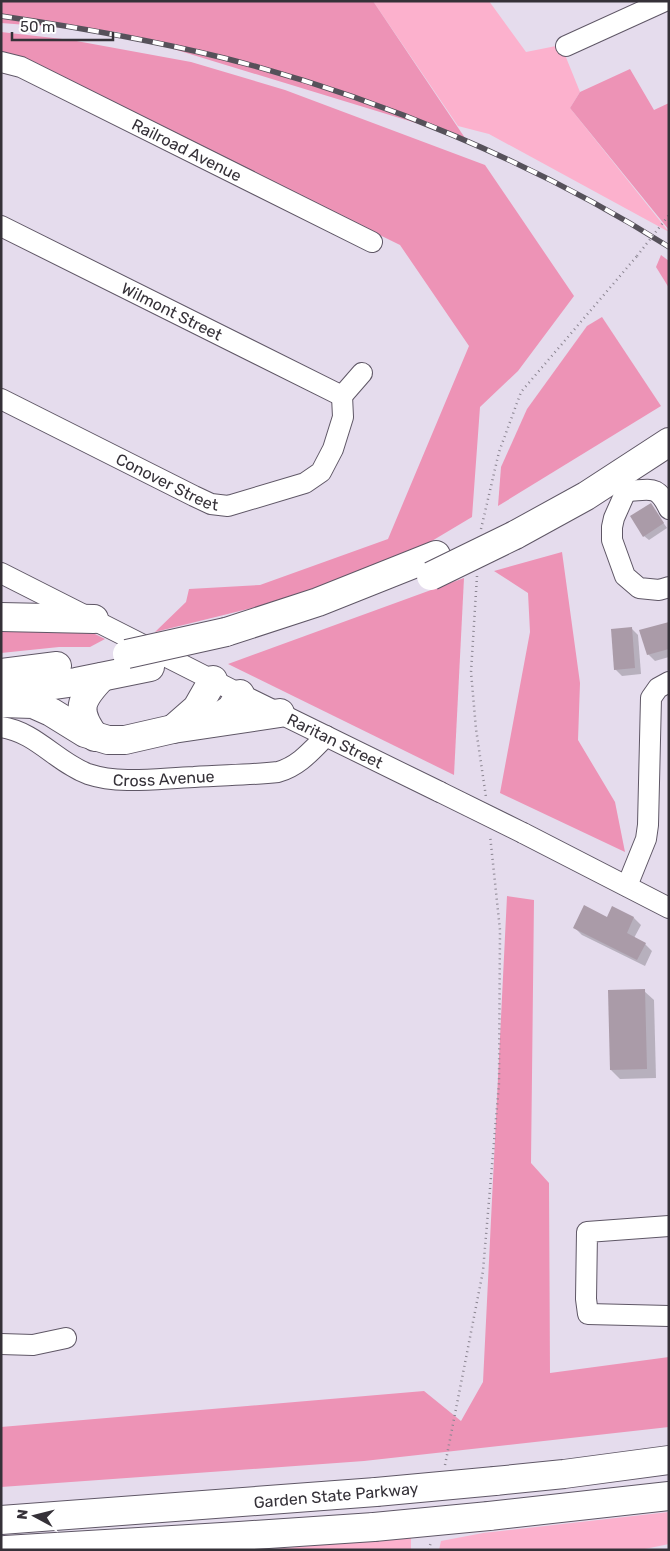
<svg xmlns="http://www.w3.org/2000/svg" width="670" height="1551" font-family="Rubik,sans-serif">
<rect width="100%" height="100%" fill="#e5dced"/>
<g fill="#fcb1cd">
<polygon points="373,1 489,1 526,52 561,45 580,92 570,108 669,232 489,134 458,126"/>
<polygon points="669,1512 669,1544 640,1550 439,1550 441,1541 483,1533"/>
<polygon points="411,1537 411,1550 262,1550"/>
</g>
<g fill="#ed93b6">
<polygon points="1,1 373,1 465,138 118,32 1,23"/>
<polygon points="1,32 71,40 191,62 285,90 485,165 574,296 518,371 480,407 472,517 405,557 380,564 276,602 155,632 186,602 189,589 260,585 388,539 469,346 400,245 30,63 1,56"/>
<polygon points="630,69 654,110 669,103 669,230 570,108 580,92"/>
<polygon points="661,255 669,261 669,288 656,267"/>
<polygon points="602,317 661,406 498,506 501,467 527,409 587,326"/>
<polygon points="562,552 580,683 578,740 615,802 625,852 500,793 530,632 528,593 494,571"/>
<polygon points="464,578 454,775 228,664"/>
<polygon points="1,626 79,626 105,639 90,647 59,647 1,653"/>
<polygon points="507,896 534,900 531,1163 549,1183 550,1373 669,1357 669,1427 364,1461 1,1487 1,1427 424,1391 461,1421 483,1382"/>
</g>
<g fill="#0003">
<polygon points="651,505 667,528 649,540 644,536"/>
<polygon points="669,623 669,657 655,661 648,654"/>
<polygon points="631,628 638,635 641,674 622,676 615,669"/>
<polygon points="613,908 634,918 641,925 634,938 645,944 652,951 645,966 582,935 575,928 608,918"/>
<polygon points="644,991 654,1000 656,1078 620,1079 611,1070"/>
</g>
<g fill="#aa9ba8">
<polygon points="651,503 664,523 643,537 630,516"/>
<polygon points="669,622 669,649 647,655 639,630"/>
<polygon points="632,627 635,668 614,670 611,629"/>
<polygon points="584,905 607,917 612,906 634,917 627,933 646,943 637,960 573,928"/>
<polygon points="645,989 647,1069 610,1070 608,990"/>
</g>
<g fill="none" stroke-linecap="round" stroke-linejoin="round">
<g stroke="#5f5766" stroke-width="22">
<g id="minor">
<polyline points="566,46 665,1"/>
<path id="s1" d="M1,62L21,67L372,242"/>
<path id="s2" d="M1,226L342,396"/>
<polyline points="342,396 362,373"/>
<path id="s3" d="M1,399L194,496L211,504L228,506L305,483L321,472L333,449L343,417L342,396"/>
<polyline points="626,491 614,518 612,527 612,540 625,576 639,588 659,590 669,587"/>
<path d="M626,491C651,490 657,484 669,509"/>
<path id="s4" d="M1,573L240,694L440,792"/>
<path id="s5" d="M1,727C36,732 56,762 88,774C121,785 160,778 194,777C222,775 251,775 278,772C299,766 311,751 326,736"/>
<polyline points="523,833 669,908"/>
<polyline points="627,886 646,839 648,825 651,698 658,688 669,682"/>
<polyline points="669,1226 587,1232 586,1299 588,1314 669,1316"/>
<polyline points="1,1344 33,1345 66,1338"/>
</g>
</g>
<g stroke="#5f5766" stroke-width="30">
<g id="highway">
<polyline points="515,535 586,496 669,442"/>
<polyline points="1,617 94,619"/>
<polyline points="226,632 318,602 436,555"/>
<polyline points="1,673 57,666"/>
<polyline points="5,692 76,682 150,667"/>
<polyline points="1,703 33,704 51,712 85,733 108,740 125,740 173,729 280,713"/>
<polyline points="210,723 231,709 240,694"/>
<polyline points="173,729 197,708 213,680"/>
<path d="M95,737C75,710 80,700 102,677"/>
<polyline points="495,1481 564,1474 669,1460"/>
<polyline points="489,1516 669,1496"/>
<polyline points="1,1520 376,1492"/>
<polyline points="5,1550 239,1536 374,1527"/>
</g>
</g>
<g stroke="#8b8591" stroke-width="2.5" stroke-dasharray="1 4" stroke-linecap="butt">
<polyline points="481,529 499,452 521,392 637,256"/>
<polyline points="477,576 471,672 476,729 486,797"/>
<polyline points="445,1465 483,1271 499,1083 500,930 490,835"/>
<polyline points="429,1550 431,1541"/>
</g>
<use href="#minor" stroke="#fff" stroke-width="20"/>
<use href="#highway" stroke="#fff" stroke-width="28"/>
<g stroke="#56515a" stroke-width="5.5">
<path id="rail" d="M1,16C76,27 151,40 224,58C377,97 536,163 669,247"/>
</g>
<use href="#rail" stroke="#fff" stroke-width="4" stroke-dasharray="11" stroke-linecap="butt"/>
<g stroke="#5f5766" stroke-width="22" stroke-linecap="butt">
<polyline id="minor-bridge" points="440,792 523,833"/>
</g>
<g stroke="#5f5766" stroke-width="30" stroke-linecap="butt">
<g id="highway-bridge">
<polyline points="431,576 515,535"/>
<polyline points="127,654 226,632"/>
<polyline points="376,1492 495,1481"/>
<polyline points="374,1527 489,1516"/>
</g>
</g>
<polyline stroke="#8b8591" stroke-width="2.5" stroke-dasharray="1 4" stroke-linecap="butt" points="637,256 669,215"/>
<use href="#minor-bridge" stroke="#fff" stroke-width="20"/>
<use href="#highway-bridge" stroke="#fff" stroke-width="28"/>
</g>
<g text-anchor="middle" stroke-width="4" stroke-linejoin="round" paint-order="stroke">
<g font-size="16" fill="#353138" stroke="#fff">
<text dy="6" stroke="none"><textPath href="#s1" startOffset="206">Railroad Avenue</textPath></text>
<text dy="6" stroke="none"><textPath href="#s2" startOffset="191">Wilmont Street</textPath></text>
<text dy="6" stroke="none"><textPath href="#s3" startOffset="186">Conover Street</textPath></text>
<text dy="6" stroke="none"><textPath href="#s4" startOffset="374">Raritan Street</textPath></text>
<text dy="6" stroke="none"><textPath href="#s5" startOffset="176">Cross Avenue</textPath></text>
<text transform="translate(336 1495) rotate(-5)" y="6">Garden State Parkway</text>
</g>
</g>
<rect width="670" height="1551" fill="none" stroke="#353138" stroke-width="5"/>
<g transform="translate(35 1516) rotate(277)" stroke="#ffffff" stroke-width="4" paint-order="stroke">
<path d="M0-4L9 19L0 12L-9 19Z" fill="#353138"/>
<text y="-8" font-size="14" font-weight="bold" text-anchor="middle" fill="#353138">N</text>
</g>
<path d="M12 32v8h101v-8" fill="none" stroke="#353138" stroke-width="2.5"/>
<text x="20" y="32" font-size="15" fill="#353138" stroke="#ffffff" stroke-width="4" paint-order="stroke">50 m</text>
</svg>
